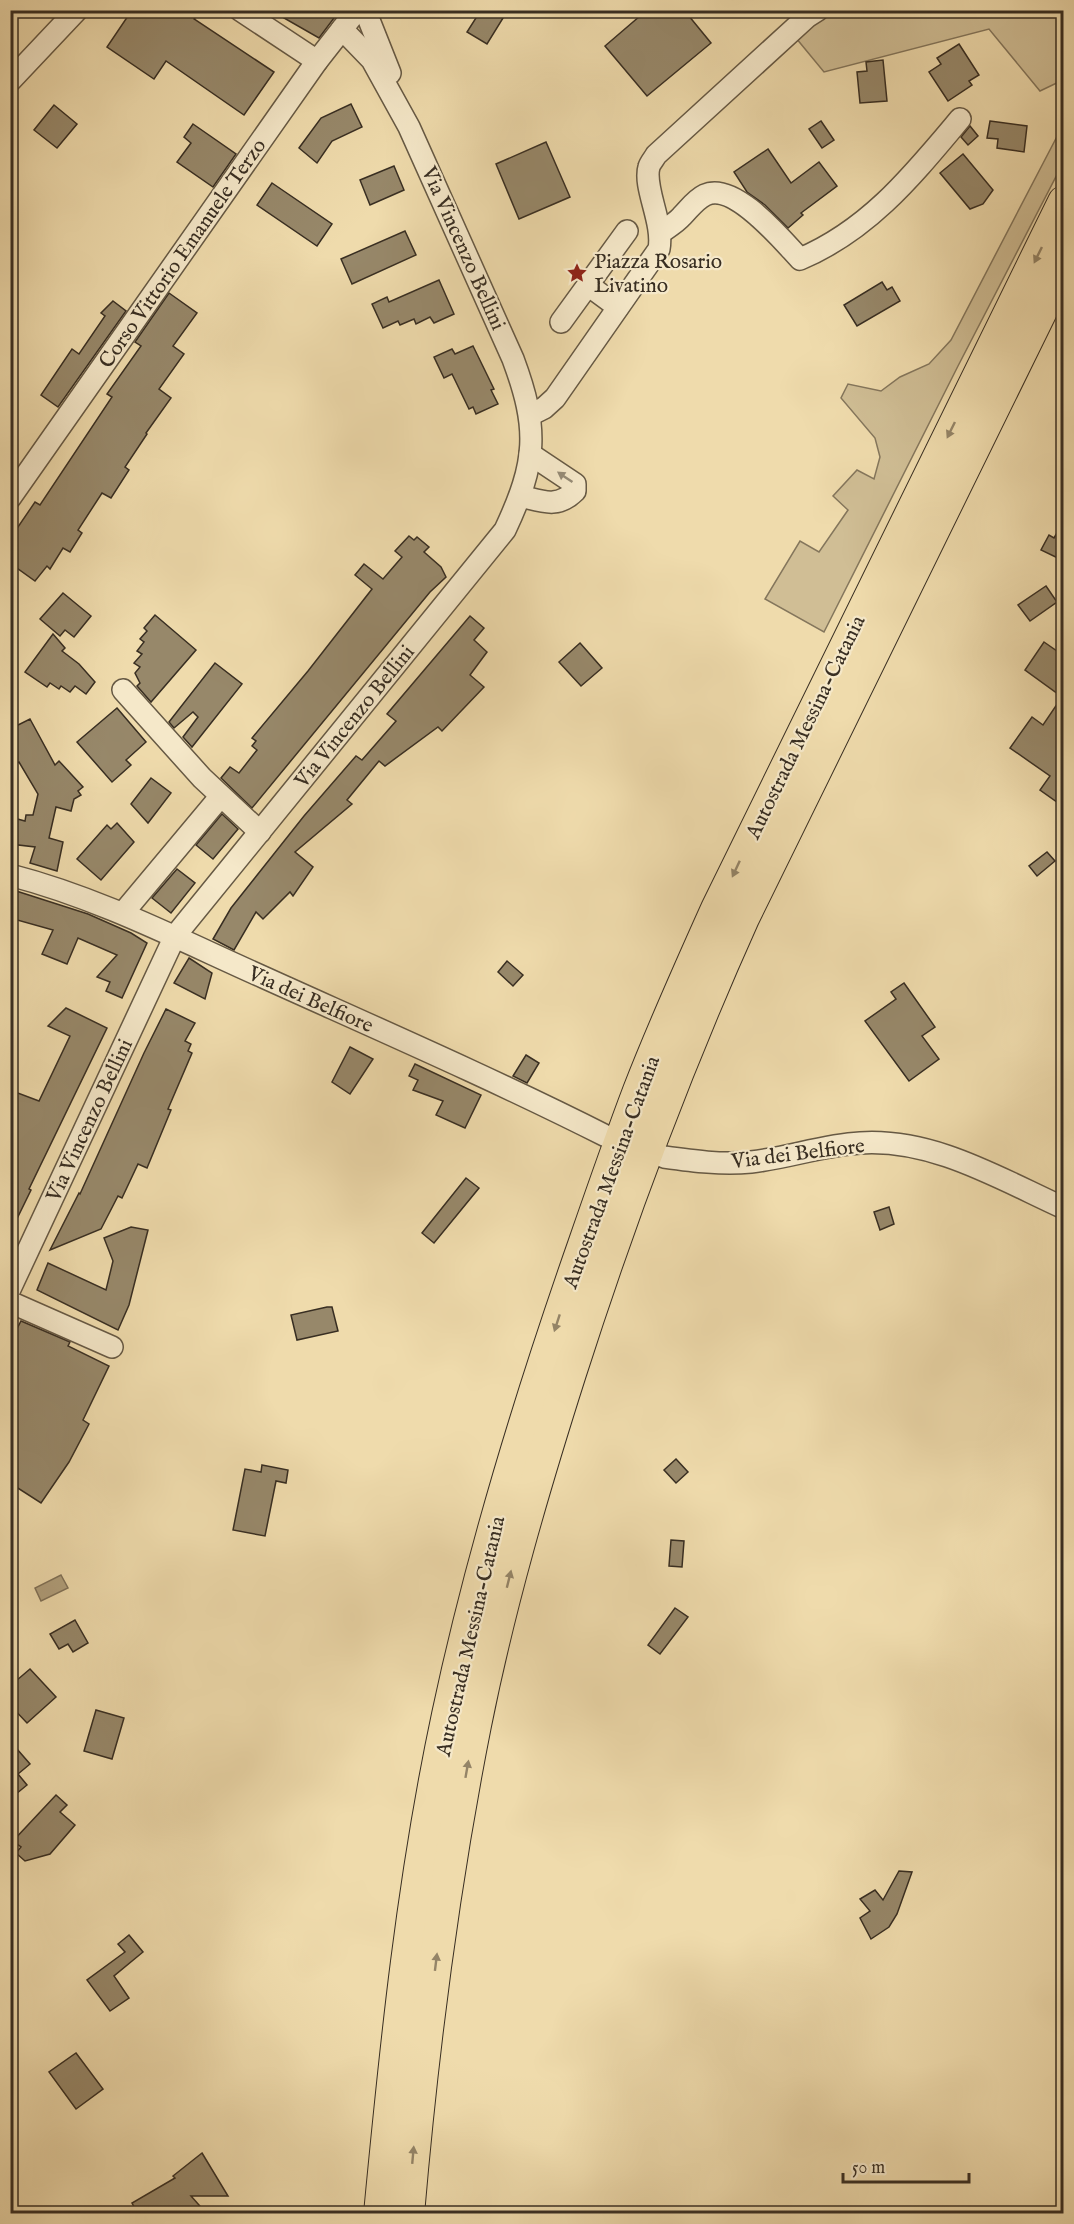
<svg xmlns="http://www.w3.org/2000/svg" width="1074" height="2224" font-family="'IM FELL English',serif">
<rect width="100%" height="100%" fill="#efdbac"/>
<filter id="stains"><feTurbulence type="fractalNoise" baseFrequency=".00333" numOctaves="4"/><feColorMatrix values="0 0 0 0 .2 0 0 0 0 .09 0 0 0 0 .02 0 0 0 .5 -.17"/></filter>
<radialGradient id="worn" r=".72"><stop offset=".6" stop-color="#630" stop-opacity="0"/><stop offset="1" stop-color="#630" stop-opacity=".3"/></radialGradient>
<g fill="#d0be95" stroke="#84765c" stroke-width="1.5">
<polygon points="826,11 1063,11 1063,80 1040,91 989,29 824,72 796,38"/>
<polygon points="1063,125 1063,163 958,366 824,632 765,599 800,541 819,552 848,510 833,496 857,470 874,479 880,457 875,438 841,398 848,384 881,391 900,377 929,364 951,340"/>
</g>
<polygon fill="#b1a07d" stroke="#817259" stroke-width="1.5" points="61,1575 68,1588 41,1601 35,1588"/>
<g fill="#97886a" stroke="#382e22" stroke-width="1.5">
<polygon points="132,10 189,10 197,16 194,19 274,72 244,115 166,61 154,79 107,47"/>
<polygon points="270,10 340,10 319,38"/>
<polygon points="481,10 508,10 487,44 467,32"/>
<polygon points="647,10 684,10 711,43 647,96 605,46"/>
<polygon points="959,44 979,75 969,81 972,85 948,101 929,72 941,64 937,58"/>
<polygon points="883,60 887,101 860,103 857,72 867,71 866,62"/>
<polygon points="351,104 362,127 332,141 317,163 299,148 321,118"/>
<polygon points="54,105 77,124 57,148 34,130"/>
<polygon points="821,121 834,140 822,148 809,129"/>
<polygon points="990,121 1027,126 1024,152 997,148 998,139 987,138"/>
<polygon points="193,124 236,154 213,187 177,162 191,143 184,137"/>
<polygon points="970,126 978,136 968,145 961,137"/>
<polygon points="546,142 570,197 519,219 496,164"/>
<polygon points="768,149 791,183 819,162 837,186 801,213 803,215 788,228 765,205 747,192 734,172"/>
<polygon points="963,154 993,190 983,204 970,209 940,173"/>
<polygon points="394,166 404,190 370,205 360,180"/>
<polygon points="272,183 332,224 317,246 257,205"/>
<polygon points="405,231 416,255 352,284 341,259"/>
<polygon points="439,280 454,314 434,323 430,317 416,324 414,319 400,325 398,321 383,328 372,304 387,297 389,302"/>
<polygon points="882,282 887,290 892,287 900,301 857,326 844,305"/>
<polygon points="169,293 197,313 173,346 184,354 159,389 171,398 146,433 147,434 125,467 129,470 111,498 102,493 78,530 82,533 70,552 63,548 50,569 47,566 35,581 10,563 10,522 18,527 35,502 40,505 112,397 107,394 141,346 135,342"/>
<polygon points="113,301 126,311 58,407 41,395 72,349 79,354 105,316 101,313"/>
<polygon points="473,346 494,389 491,390 498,404 476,414 473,407 469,409 452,374 444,378 434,357 452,349 455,354"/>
<polygon points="1064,521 1064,561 1041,550 1049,535 1054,538"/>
<polygon points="409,536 414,540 417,537 429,547 424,552 441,567 446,577 430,592 252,808 221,778 230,767 239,773 257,750 252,746 256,741 252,738 308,671 372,589 355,575 364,564 383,579 402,557 395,551"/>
<polygon points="1046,586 1057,602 1030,621 1018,605"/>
<polygon points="63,593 91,616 74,637 65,630 60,636 40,619"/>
<polygon points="155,615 196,650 151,702 137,686 140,683 135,673 140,667 134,663 142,654 137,651 144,642 140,639 147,631 144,628"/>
<polygon points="470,616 484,628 474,640 487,652 470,675 484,687 442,731 438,727 385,766 379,761 347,800 352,804 295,852 313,867 293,896 290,892 263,919 256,912 234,950 213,939 231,908 304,816 356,756 362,760 396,721 387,714"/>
<polygon points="53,634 65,648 62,651 79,664 95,682 86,694 75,686 70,692 61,686 59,689 50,683 47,687 25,672"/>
<polygon points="1044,642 1064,656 1064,807 1040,790 1050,776 1010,748 1032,717 1043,725 1062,697 1025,670"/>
<polygon points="580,643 602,668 581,686 559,662"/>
<polygon points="215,663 242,684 192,747 183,737 198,717 193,712 174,728 169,722"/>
<polygon points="117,708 146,742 126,760 131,765 112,782 77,742"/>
<polygon points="30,719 55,765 59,761 83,787 78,791 81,795 74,799 71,811 56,807 49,838 63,842 57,871 30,863 35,847 10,844 10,817 25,821 26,815 33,815 38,794 19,762 10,767 10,729"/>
<polygon points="151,778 171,793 148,823 131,804"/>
<polygon points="222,814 238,829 213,859 196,845"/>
<polygon points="117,823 134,842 101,880 77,859 107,825 111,829"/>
<polygon points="1047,852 1055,861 1037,876 1029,866"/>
<polygon points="177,869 195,883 171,913 152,898"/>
<polygon points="10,889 88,914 131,933 147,943 122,998 106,991 110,982 97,977 117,955 78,938 67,964 42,954 53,930 10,918"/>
<polygon points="189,958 212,973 205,999 174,983"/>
<polygon points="507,961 523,975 513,986 498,972"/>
<polygon points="904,983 935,1027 922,1036 939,1059 909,1081 865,1021 896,999 891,992"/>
<polygon points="66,1008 107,1028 29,1189 31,1190 10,1233 10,1090 39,1101 70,1036 48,1026"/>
<polygon points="166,1009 195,1023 185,1041 191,1044 188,1051 192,1053 168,1109 171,1110 147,1168 138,1164 122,1198 118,1196 101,1229 50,1250 79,1193 80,1194 144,1053"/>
<polygon points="350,1047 373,1059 350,1094 332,1082"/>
<polygon points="526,1055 539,1063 527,1083 513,1076"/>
<polygon points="415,1064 481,1095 465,1128 436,1115 443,1101 413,1090 418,1080 409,1076"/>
<polygon points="466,1178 479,1188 434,1243 422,1233"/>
<polygon points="889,1207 894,1224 880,1230 874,1212"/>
<polygon points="131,1227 148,1230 129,1305 118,1330 37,1290 48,1263 106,1290 113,1261 104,1238"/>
<polygon points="327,1307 332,1307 338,1331 297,1340 291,1315"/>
<polygon points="21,1321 70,1342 68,1346 109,1366 83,1420 89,1424 69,1462 41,1503 10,1483 10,1342"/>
<polygon points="676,1459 688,1472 676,1483 664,1470"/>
<polygon points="262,1465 288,1470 286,1483 276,1481 265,1536 233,1530 245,1469 261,1472"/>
<polygon points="671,1540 684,1541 682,1567 669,1566"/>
<polygon points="675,1608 688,1617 660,1654 648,1645"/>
<polygon points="75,1620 88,1643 73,1652 68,1644 59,1649 50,1634"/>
<polygon points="30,1669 56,1697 27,1723 10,1705 10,1686"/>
<polygon points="96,1710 124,1718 112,1759 84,1751"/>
<polygon points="10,1741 30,1764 18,1774 27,1785 10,1799"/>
<polygon points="56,1795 67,1805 60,1812 75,1825 50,1854 25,1861 16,1853 21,1847 13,1841"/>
<polygon points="899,1871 912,1872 897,1914 889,1927 871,1939 860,1918 870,1911 860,1899 875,1890 883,1900"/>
<polygon points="129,1935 143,1952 114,1976 129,1998 110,2011 87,1980 125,1952 118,1944"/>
<polygon points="76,2053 103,2089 76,2109 49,2072"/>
<polygon points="202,2153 228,2196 191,2196 207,2214 138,2214 132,2203 175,2178 173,2176"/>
</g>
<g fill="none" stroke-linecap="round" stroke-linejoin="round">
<g stroke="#665944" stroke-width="24">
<g id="minor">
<polyline points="240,10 317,61"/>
<polyline points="365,10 390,73"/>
<polyline points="10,81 77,10"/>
<path d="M660,233C667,228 676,223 682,216C690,208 695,200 705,195C734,181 782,240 800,259C869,230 913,175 960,119"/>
<polyline points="588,285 618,307"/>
<polyline points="561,322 627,231"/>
<path d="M530,415L544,408L555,398L659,249C664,223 643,187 649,167C650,163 654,159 656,155L807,17L818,10"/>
<path d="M520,496C542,501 557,509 575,491V484L530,454"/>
<polyline points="10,498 317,61 357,10"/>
<polyline points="123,690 202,778 260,832"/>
<path d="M10,875C99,898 180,940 263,977C378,1029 493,1079 606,1136"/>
<polyline points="123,913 220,797"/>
<path d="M664,1157C693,1161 722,1165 751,1162C788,1158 823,1145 860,1143C933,1138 1000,1179 1064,1208"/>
<path d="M10,1289L175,936L505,530C537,462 539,429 513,359L409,127L372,60L342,29"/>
<polyline points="10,1302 112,1347"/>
</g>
</g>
<g stroke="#382e22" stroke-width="34">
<g id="highway">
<path d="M380,2214C396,2046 413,1879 448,1715C482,1555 530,1399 584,1245C602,1193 620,1141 639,1091C663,1029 690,969 717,909L1064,202"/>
<path d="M408,2214C422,2050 443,1886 475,1725C499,1605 533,1489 570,1373C620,1217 676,1067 743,918L1064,264"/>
</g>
</g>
<use href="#minor" stroke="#f5e8c9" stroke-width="21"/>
<use href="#highway" stroke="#efdbac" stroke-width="32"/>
</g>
<defs><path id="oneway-solid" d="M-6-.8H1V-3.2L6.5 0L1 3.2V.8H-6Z" transform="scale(1.5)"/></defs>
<g fill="#948467">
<use href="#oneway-solid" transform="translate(1038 255) rotate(116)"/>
<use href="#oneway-solid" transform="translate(951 430) rotate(116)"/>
<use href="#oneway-solid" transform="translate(736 869) rotate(115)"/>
<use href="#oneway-solid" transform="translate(557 1323) rotate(108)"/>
<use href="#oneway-solid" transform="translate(509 1579) rotate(-76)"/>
<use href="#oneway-solid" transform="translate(467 1769) rotate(-80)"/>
<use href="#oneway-solid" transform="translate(436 1962) rotate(-83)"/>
<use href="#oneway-solid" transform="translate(413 2155) rotate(-85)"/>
</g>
<use fill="#968b76" href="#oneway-solid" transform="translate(565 477) rotate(-146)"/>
<defs>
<g id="sight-bare" transform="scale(1.62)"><path d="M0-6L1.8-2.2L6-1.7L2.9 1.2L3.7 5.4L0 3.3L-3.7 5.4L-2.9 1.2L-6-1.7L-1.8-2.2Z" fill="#8f2418" stroke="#f5e8c9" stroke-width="2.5" paint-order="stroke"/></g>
</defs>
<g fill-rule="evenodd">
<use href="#sight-bare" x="577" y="273"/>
</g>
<g text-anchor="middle" stroke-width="4.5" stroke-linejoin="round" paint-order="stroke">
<g font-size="21" fill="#382e22" stroke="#f5e8c9">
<text transform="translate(464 248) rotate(66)" y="7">Via Vincenzo Bellini</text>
<text transform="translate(182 253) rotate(-55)" y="7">Corso Vittorio Emanuele Terzo</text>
<text transform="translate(354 716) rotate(-51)" y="7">Via Vincenzo Bellini</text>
<text transform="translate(805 727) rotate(-64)" y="7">Autostrada Messina-Catania</text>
<text transform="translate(311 999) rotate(24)" y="7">Via dei Belfiore</text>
<text transform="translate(89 1120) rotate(-65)" y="7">Via Vincenzo Bellini</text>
<text transform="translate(798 1153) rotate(-7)" y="7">Via dei Belfiore</text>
<text transform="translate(611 1172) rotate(-70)" y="7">Autostrada Messina-Catania</text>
<text transform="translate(470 1636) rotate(-77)" y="7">Autostrada Messina-Catania</text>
</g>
<g font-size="21" fill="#382e22" stroke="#f5e8c9" text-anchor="start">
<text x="594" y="268">Piazza Rosario<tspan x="594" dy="24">Livatino</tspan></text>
</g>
</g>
<rect width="1074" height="2224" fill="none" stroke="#efdbac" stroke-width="36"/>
<rect x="12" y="12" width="1050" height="2200" fill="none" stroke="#382e22" stroke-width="3"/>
<rect x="18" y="18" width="1038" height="2188" fill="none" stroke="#382e22" stroke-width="1.5"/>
<path d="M843 2173v9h126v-9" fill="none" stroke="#382e22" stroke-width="3"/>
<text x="852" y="2173" font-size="18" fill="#382e22" stroke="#f5e8c9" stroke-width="4.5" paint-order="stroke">50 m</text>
<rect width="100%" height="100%" filter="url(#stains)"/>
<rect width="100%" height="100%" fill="url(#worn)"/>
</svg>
